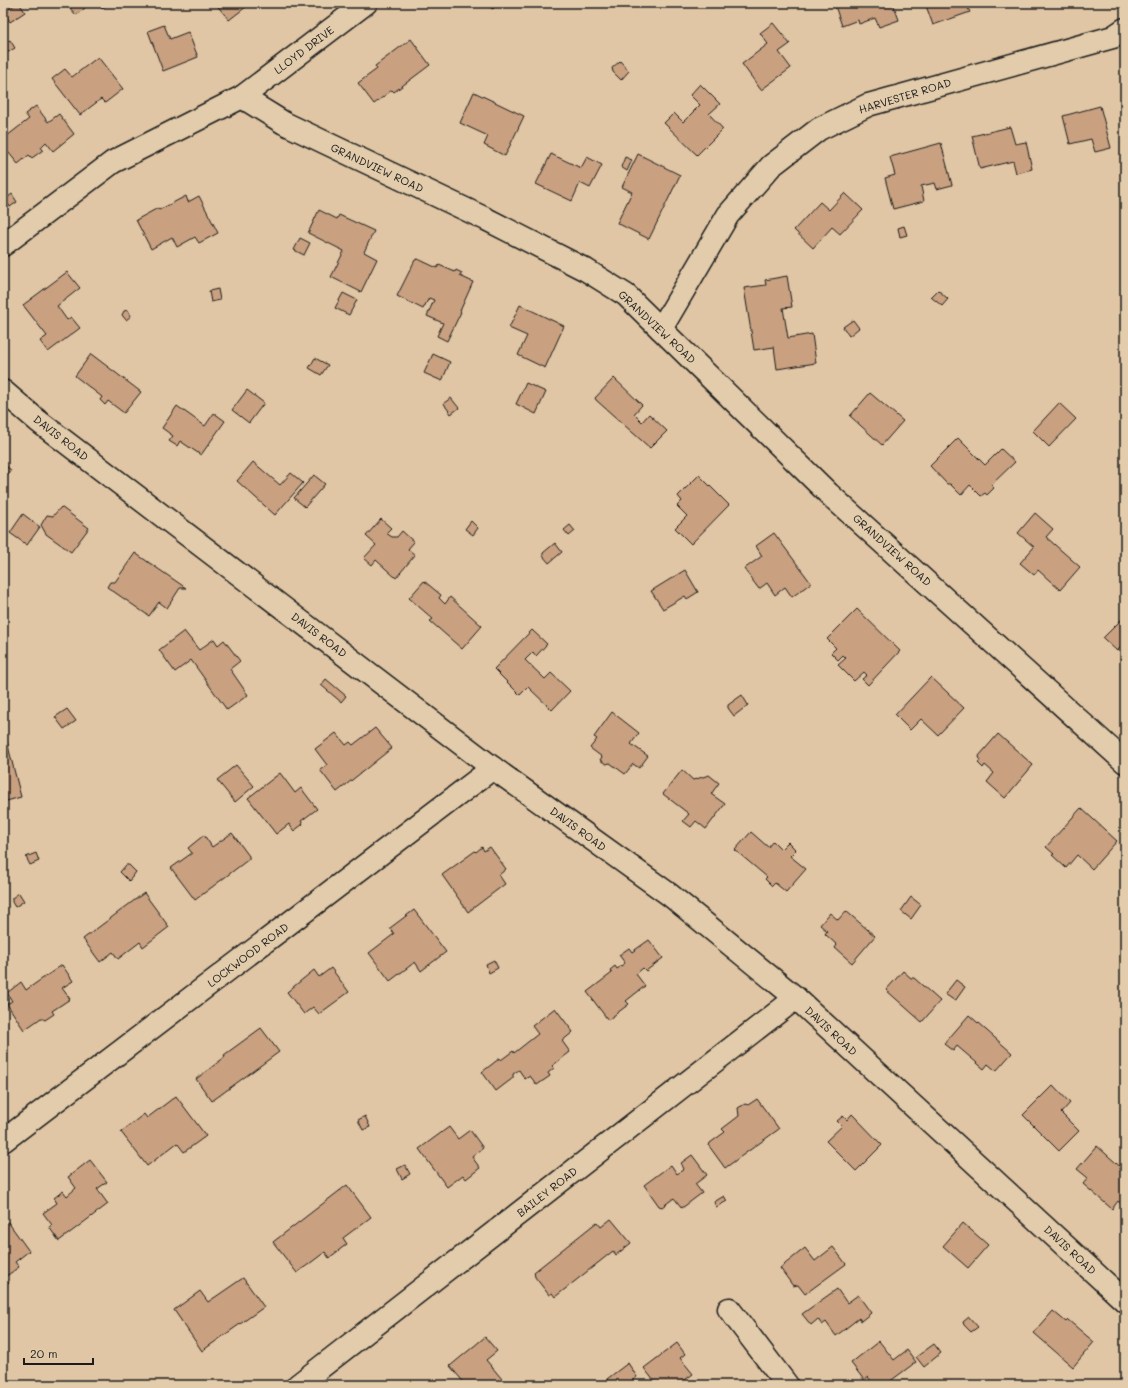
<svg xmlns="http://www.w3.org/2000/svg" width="1128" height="1388" font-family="Mali,sans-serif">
<rect width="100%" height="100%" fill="#e0c6a4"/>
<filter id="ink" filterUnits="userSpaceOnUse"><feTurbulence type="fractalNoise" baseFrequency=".025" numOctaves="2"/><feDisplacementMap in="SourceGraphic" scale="8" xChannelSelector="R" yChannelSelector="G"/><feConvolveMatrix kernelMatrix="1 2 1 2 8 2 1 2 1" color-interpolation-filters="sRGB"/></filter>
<g filter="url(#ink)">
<g fill="#c9a080" stroke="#1c1c1c">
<polygon points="17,3 19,3 25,12 10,22 5,14 5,12"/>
<polygon points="72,3 81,3 85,8 76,15 70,8"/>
<polygon points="98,3 109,3 102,9"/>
<polygon points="215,3 251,3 229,20"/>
<polygon points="489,3 496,3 493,9 488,6"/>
<polygon points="834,3 893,3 899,20 879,27 875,18 859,24 858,20 842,26"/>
<polygon points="925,3 983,3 968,8 970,12 933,25"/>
<polygon points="773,23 790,44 779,52 791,68 761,90 742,64 768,44 760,33"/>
<polygon points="164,25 170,39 188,32 198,57 163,71 148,31"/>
<polygon points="411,39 430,65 394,92 392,90 374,104 358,83 377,69 375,66"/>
<polygon points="10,40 15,48 5,54 3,51 3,44"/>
<polygon points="98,57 123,89 105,103 101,99 80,115 52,79 65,69 72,77"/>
<polygon points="620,61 629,71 621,80 613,72 612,68"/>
<polygon points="700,84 720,104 709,114 723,129 697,155 664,123 674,113 683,122 700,105 690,95"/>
<polygon points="474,92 524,116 505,156 484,145 488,136 460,123"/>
<polygon points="36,106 48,122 59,114 74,134 53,151 46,142 41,147 43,150 32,158 29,155 18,164 3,146 3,139 29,119 25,114"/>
<polygon points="1100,106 1111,148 1095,152 1091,139 1070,144 1063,116"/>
<polygon points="1010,127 1015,144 1026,142 1032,169 1016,173 1013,161 980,169 972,136"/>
<polygon points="941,143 952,185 937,189 935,183 921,186 924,201 893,209 885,178 895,175 890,157"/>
<polygon points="551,154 581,168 587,157 602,165 590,188 580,183 572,201 536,184"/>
<polygon points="638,154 680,175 649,239 617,223 632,192 622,187"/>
<polygon points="625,157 632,160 627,171 621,167"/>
<polygon points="845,193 863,210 840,234 832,227 813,248 794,230 820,202 829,210"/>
<polygon points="12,194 17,202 10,207 6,201 7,198"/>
<polygon points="186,196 188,202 199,196 218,233 199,243 195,237 177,247 172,237 151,249 136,220 158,208 159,210"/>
<polygon points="319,210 337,219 339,215 374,231 364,252 377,259 361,292 331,277 344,251 308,233"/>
<polygon points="904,226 907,235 900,237 898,228"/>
<polygon points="300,238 310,243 304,255 294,250"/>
<polygon points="418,259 437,268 439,265 455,272 456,270 462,273 460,276 473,282 460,311 461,312 447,341 437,336 443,323 427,316 434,300 429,298 423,309 397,296 415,260"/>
<polygon points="67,272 80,288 57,306 67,320 71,317 80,328 48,352 40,341 47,336 23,305"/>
<polygon points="787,276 792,307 783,308 788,338 812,334 816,363 777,369 774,347 754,350 744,288 766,285 765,280"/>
<polygon points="218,289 220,300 211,302 209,291"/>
<polygon points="938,290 948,299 942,306 931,297"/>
<polygon points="343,293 357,300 349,315 335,308"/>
<polygon points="520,305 564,326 545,368 518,355 527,336 509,328"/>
<polygon points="128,310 131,316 126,320 122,315 124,311"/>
<polygon points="853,320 859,328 849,336 843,327"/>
<polygon points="91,354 141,392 124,413 108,401 105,405 100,400 102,397 75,376"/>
<polygon points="433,354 450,362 442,381 424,373"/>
<polygon points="315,358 328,365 321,375 309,368"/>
<polygon points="614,378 642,405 634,414 642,422 649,414 667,431 650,448 596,400 595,398"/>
<polygon points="526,383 546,392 536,414 516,404"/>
<polygon points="247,390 264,403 249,423 232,410"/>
<polygon points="870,393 903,421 882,445 850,416"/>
<polygon points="451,398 459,408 451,414 446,407 444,403"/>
<polygon points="1059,403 1076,419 1049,447 1033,431"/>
<polygon points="177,406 205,426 214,413 225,421 201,455 180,441 177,446 169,441 173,436 162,428"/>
<polygon points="958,438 985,465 1001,449 1015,462 991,485 994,488 987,495 985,493 981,496 970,485 961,495 950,484 947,484 930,466"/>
<polygon points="253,462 280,485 291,473 303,483 275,515 237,481"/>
<polygon points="3,464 11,470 3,480"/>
<polygon points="314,475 325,484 305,507 294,498"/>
<polygon points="699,475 729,505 691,544 675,528 687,516 677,506 682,501 678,496"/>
<polygon points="61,507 89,528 71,552 46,534 41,525 47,515 53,516"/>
<polygon points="1035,513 1053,529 1046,537 1080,567 1060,590 1038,570 1034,575 1020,563 1034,547 1018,533"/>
<polygon points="23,514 40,527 27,545 10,533"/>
<polygon points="381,519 391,528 386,533 392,537 397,537 402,531 414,542 408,549 415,555 396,578 376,560 372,565 364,558 376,545 366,536"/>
<polygon points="471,521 478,528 473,535 465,529"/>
<polygon points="570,525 575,531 569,536 564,530"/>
<polygon points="774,533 811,583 792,597 785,587 775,595 767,583 759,589 744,569 762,556 756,546"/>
<polygon points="555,543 562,552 549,563 543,556 543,553"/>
<polygon points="135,553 186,588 180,588 167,608 159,602 149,616 107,587 110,582 115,582"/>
<polygon points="685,570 698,592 687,599 685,596 663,609 651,591"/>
<polygon points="424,581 441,595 439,598 445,604 450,597 482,626 462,649 430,621 433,619 409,598"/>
<polygon points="857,609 900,651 868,685 862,679 867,675 864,672 854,681 838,665 846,658 843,655 838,660 831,653 836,648 827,639"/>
<polygon points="1125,616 1125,647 1123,645 1117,651 1103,638"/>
<polygon points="532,630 547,644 536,656 533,652 525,660 545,679 551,673 570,691 552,710 528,687 520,695 494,669"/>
<polygon points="184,631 199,650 214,639 218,645 224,640 240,661 230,669 248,695 227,710 191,660 175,672 159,650"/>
<polygon points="931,677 964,708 938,735 921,719 910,730 895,715"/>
<polygon points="326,679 346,696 341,702 321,685"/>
<polygon points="742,695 748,705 734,716 728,708 728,705"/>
<polygon points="67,709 76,721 64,729 55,717"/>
<polygon points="612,712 639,733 631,744 648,756 639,768 633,764 625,774 610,763 606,764 600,760 602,757 590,748 597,739 594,737"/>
<polygon points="375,728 392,748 337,792 320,770 327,765 315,749 336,733 346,745 350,742 353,745"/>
<polygon points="998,734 1033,765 1005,798 987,782 994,773 985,765 983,768 978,763 980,760 979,756"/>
<polygon points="6,738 21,797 3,802 3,739"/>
<polygon points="236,765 254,786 235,802 217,780"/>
<polygon points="682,770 693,780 709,775 719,783 711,794 725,804 706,829 696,821 691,827 683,821 689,814 663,794"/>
<polygon points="280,773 295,793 301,788 317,809 301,821 303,824 294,831 289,824 276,834 248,798"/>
<polygon points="1081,808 1117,841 1092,869 1077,855 1066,868 1052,855 1054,854 1046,847"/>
<polygon points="751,832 768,847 773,841 781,849 788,842 796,850 790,856 806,869 786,892 775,883 772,886 765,879 767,877 735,850"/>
<polygon points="232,833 249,856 249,859 195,900 171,868 192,853 188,848 204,835 212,847"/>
<polygon points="482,847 484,851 490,847 506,869 499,875 505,884 468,912 442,875 475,851 476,852"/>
<polygon points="36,853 39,861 30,865 26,857"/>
<polygon points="126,865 129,865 136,872 129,881 120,872"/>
<polygon points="19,893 24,901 15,907 12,902 12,898"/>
<polygon points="144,893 169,927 143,947 140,942 118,959 113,952 100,962 83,939"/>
<polygon points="911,897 921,905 911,919 901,911"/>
<polygon points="414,910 446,952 421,971 415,962 390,981 369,953 394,934 390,928"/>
<polygon points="846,911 875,936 852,963 835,948 837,945 825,934 827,931 820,925 830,913 838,920"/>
<polygon points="649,940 663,958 646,971 643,968 636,974 645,986 626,1001 629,1004 608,1020 587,992 612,973 610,970 615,966 617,969 625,963 619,955 629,948 632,952"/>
<polygon points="494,960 498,968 489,973 486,964"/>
<polygon points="62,965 73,981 62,988 70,999 52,1011 54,1014 45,1020 41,1018 24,1030 7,1004 12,1001 7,993 21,982 26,990"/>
<polygon points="331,968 349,992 319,1014 313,1007 304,1014 287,992 314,970 319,977"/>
<polygon points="903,971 911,978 914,978 940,1001 922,1022 886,990"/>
<polygon points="956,980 965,987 955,1001 945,994"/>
<polygon points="555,1008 573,1032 562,1041 570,1052 552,1066 554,1068 548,1073 550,1076 537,1085 530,1076 525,1079 519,1070 513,1074 513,1078 496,1091 482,1072 500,1058 501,1060 513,1051 514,1053 538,1034 532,1026"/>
<polygon points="969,1015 1012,1053 996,1071 988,1064 984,1069 957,1046 953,1051 944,1044"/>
<polygon points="261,1028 279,1052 212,1101 196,1079 225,1057 224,1055"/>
<polygon points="1053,1085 1070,1103 1061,1113 1079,1131 1059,1151 1023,1115"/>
<polygon points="176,1096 206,1136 184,1152 177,1143 147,1166 121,1132 144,1114 147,1118"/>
<polygon points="757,1099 779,1129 725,1168 709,1146 710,1143 725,1132 722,1129 739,1116 738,1108 745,1104 748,1105"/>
<polygon points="852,1114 882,1145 856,1171 826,1141 842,1126 837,1121 843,1116 847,1120"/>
<polygon points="365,1116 370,1127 363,1130 358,1120"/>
<polygon points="449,1127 458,1139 470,1130 483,1148 472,1157 480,1168 466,1179 463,1175 447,1187 419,1149"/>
<polygon points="1097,1146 1125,1171 1125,1207 1118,1201 1112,1209 1083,1184 1088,1178 1077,1169"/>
<polygon points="692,1155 707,1175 695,1184 702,1193 682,1208 674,1198 662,1207 659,1206 644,1185 671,1165 677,1174 684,1169 681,1163"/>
<polygon points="90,1160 107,1182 97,1189 108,1204 59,1241 49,1227 52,1225 43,1213 57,1203 54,1198 63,1191 67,1196 76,1188 68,1177"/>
<polygon points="405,1165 410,1174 402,1179 397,1169"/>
<polygon points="347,1185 371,1217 343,1238 347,1244 329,1258 325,1252 297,1273 273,1242"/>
<polygon points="724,1196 727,1201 716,1207 714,1202"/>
<polygon points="611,1219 631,1243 616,1255 613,1251 555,1297 552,1293 549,1295 535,1277 534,1272 597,1222 601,1227"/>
<polygon points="8,1222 29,1251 15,1262 19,1267 5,1277 9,1283 3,1287 3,1226"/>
<polygon points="963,1223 988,1245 968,1268 943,1246"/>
<polygon points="833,1247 846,1264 805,1294 798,1285 793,1286 780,1268 805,1248 815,1261"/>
<polygon points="243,1278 264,1307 202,1351 174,1310 200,1291 208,1302"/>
<polygon points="837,1289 847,1303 858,1295 871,1313 861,1321 859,1318 836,1336 826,1322 822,1325 818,1319 811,1325 802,1314"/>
<polygon points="1053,1311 1066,1322 1068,1320 1094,1342 1073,1367 1034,1333"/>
<polygon points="969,1317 978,1327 971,1332 964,1325 963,1322"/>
<polygon points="485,1337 497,1351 486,1360 507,1385 466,1385 450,1366"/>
<polygon points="879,1341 894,1360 907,1350 916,1362 885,1385 874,1385 868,1377 864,1380 851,1363"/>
<polygon points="677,1343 685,1354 680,1358 693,1374 678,1385 657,1385 644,1368"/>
<polygon points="934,1344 941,1353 924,1367 916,1357"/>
<polygon points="628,1363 637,1377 627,1385 611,1385 607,1379"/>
</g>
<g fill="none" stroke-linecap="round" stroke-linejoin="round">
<g stroke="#1c1c1c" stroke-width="25">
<g id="minor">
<polyline points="242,97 284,123 486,219 586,270 626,295 829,494 1125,762"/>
<polyline points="3,245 113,162 242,97 366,3"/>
<polyline points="661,329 728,215 771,166 819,129 868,105 1113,37 1125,29"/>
<polyline points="3,391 38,421 493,768 670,895 796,998 1125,1301"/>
<polyline points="3,1141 493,768"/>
<polyline points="729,1309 787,1385"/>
<polyline points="298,1385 796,998"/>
</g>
</g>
<use href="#minor" stroke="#e2ccab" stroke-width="22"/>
</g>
</g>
<g text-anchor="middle" stroke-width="3" stroke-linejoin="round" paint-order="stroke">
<g font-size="11" fill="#1c1c1c" stroke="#e2ccab">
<text transform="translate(304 50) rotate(-37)" y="4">LLOYD DRIVE</text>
<text transform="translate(905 96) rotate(-17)" y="4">HARVESTER ROAD</text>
<text transform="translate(377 168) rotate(25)" y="4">GRANDVIEW ROAD</text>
<text transform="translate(657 327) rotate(43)" y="4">GRANDVIEW ROAD</text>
<text transform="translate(61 438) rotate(38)" y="4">DAVIS ROAD</text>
<text transform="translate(892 550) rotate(42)" y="4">GRANDVIEW ROAD</text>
<text transform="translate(319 635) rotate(37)" y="4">DAVIS ROAD</text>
<text transform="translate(578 829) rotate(36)" y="4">DAVIS ROAD</text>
<text transform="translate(248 955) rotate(-37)" y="4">LOCKWOOD ROAD</text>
<text transform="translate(831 1031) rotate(43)" y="4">DAVIS ROAD</text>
<text transform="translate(547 1192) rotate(-38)" y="4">BAILEY ROAD</text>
<text transform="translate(1070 1250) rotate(43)" y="4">DAVIS ROAD</text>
</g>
</g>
<rect width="1128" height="1388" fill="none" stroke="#e2ccab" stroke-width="16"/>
<rect x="8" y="8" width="1112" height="1372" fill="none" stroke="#1c1c1c" stroke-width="1.5" filter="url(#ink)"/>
<path d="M24 1358v6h69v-6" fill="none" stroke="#1c1c1c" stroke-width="2"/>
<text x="30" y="1358" font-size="12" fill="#1c1c1c" stroke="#e2ccab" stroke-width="3" paint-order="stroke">20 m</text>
</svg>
